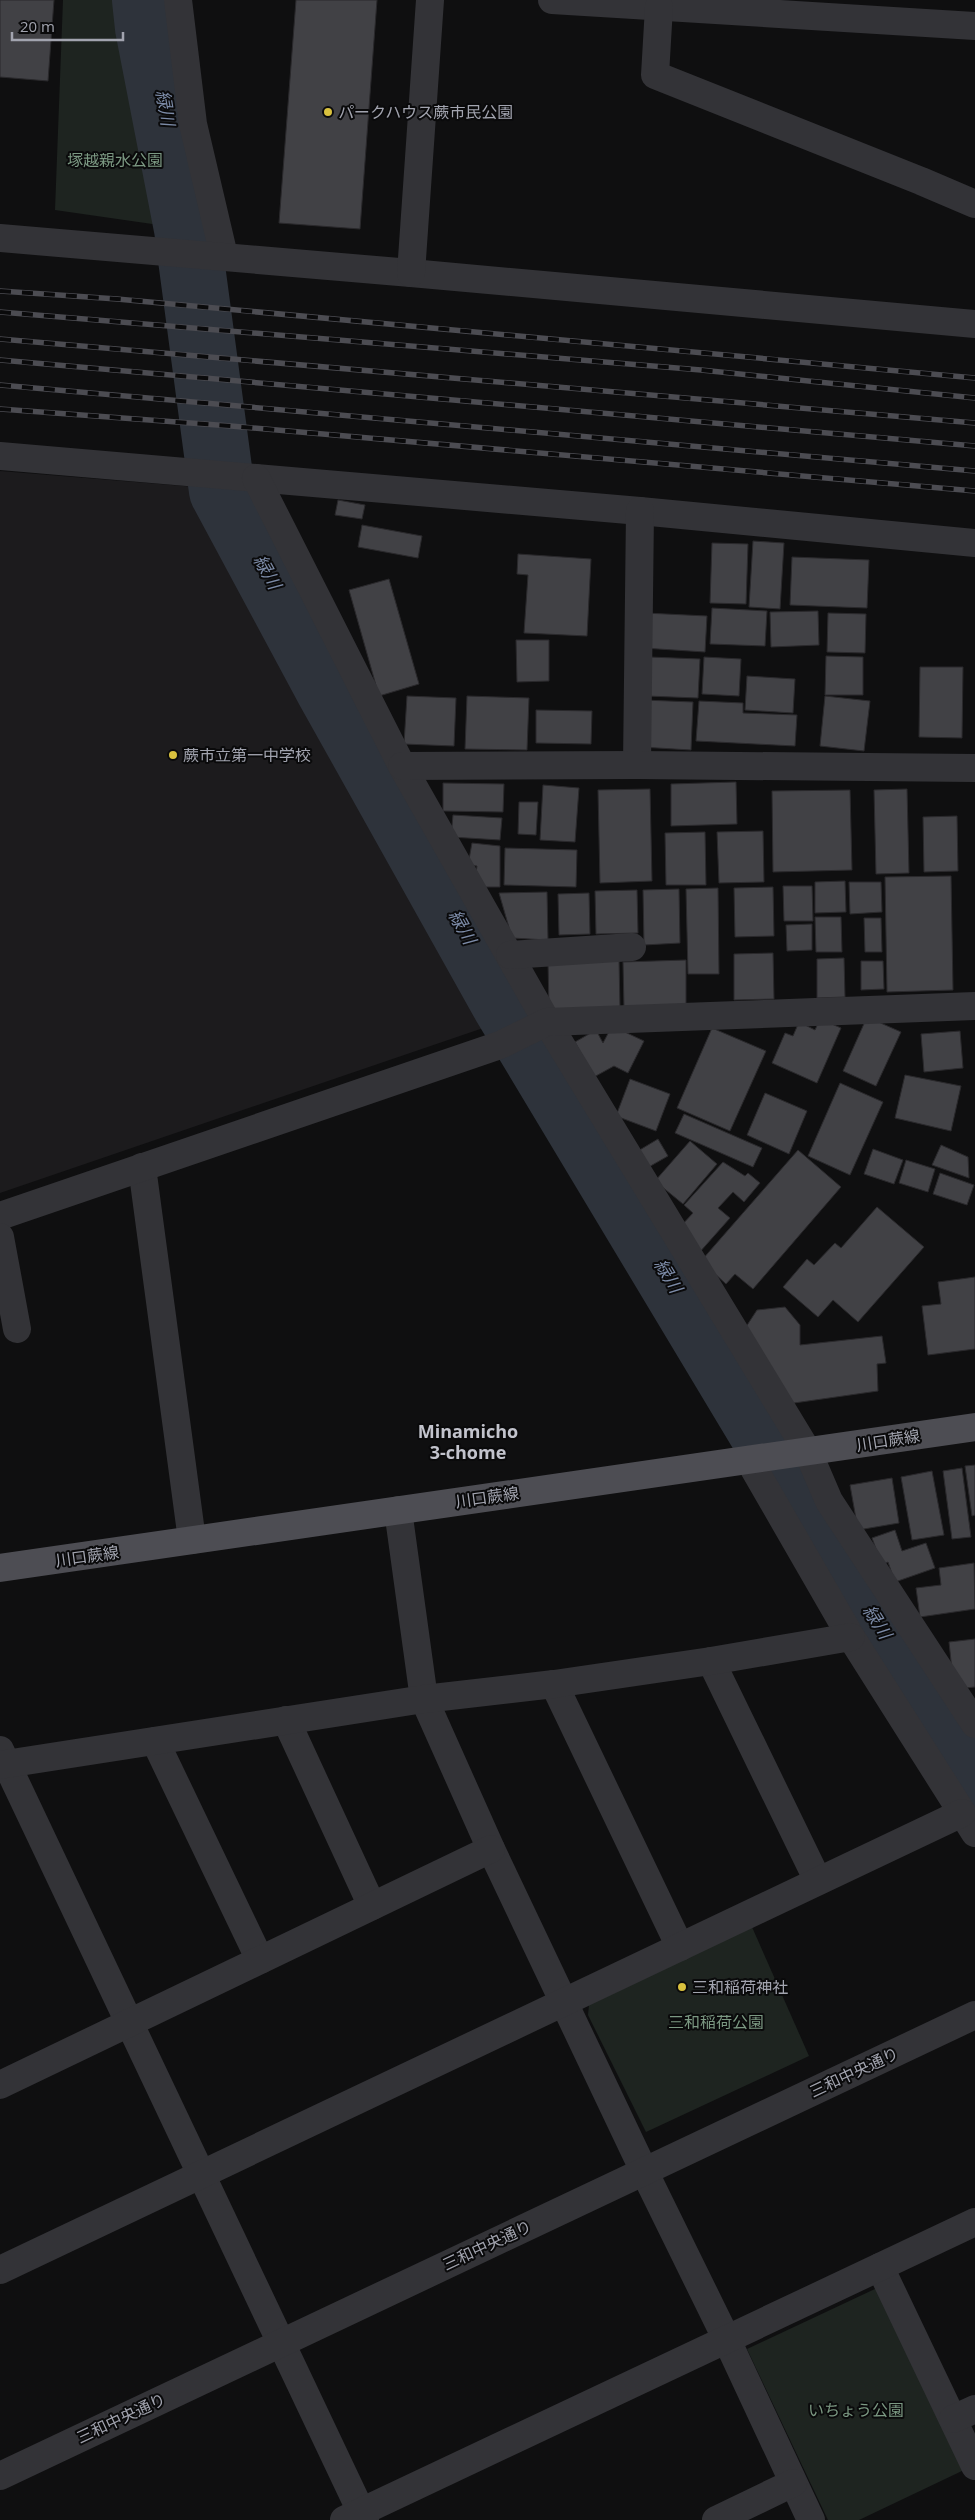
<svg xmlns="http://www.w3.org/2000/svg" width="975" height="2520" font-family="'Open Sans','Noto Sans JP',sans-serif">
<rect width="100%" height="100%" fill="#0f0f10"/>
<polygon fill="#1c1b1d" points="0,471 196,487 495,1024 0,1193"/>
<g fill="#1e2420">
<polygon points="63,0 145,0 148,28 187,229 55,210"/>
<polygon points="752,1927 809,2056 646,2132 588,2015 589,2005"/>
<polygon points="877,2288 964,2470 859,2520 828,2520 747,2349"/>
</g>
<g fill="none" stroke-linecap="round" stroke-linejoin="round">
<polyline stroke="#2e333b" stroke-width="66" points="145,0 148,28 187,229 222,491 329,690 504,1003 812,1516 975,1779"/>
</g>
<g fill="#414145" stroke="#2a292c">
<polygon points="0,0 54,0 48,81 0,77"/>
<polygon points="296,0 377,0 360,229 279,223"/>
<polygon points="338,500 365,505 362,519 335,515"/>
<polygon points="362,525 422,536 418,558 358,547"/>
<polygon points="753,541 784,543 780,609 749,607"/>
<polygon points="712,543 748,544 746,604 710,603"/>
<polygon points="518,554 591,559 587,636 524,633 528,575 517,574"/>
<polygon points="792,557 869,560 867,608 790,605"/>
<polygon points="389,579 419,684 379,696 349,590"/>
<polygon points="712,608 767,611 765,646 710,644"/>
<polygon points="818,611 819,645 771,647 770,612"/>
<polygon points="645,613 707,616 705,652 643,648"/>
<polygon points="828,613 866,614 865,653 827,652"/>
<polygon points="516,640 549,640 549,681 517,682"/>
<polygon points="826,656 863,657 863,695 825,695"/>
<polygon points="649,657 700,659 698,698 647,696"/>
<polygon points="704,657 741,659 739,696 702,694"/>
<polygon points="920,667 963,667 962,738 919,737"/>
<polygon points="747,676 795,679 793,713 745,710"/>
<polygon points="407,696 456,698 454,746 404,744"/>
<polygon points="467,696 529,698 527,750 465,749"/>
<polygon points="825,696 870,701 864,751 820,746"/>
<polygon points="644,700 693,702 691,750 641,747"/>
<polygon points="699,701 743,703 743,713 797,715 795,746 696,741"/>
<polygon points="536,710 592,711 591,744 536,743"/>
<polygon points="736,782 737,824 671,826 671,784"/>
<polygon points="443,783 504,784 503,812 443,811"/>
<polygon points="543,785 579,788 575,842 540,840"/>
<polygon points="650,789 652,881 600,883 598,790"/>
<polygon points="907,789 909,873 876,874 874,790"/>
<polygon points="850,790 852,870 773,872 772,791"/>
<polygon points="519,802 538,802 536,835 518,834"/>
<polygon points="453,815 502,818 500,840 451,837"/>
<polygon points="957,816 958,871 924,872 923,817"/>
<polygon points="763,831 764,882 719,883 717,832"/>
<polygon points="705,832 706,885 666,885 665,833"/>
<polygon points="472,843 500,846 500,887 481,887 475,880 477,866 468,865"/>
<polygon points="505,848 577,850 576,887 504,885"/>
<polygon points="951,876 953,990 887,992 885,877"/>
<polygon points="845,881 846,912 815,913 815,882"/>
<polygon points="849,882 881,882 882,912 850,914"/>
<polygon points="783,886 812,886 813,921 784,921"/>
<polygon points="773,887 774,936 735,937 734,888"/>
<polygon points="718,888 719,974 688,974 686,889"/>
<polygon points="679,889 680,943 644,945 643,890"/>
<polygon points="637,890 638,933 596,934 595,891"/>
<polygon points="547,892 548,940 512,938 499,893"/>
<polygon points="589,893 590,934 559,935 558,894"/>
<polygon points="815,917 841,917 842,952 816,952"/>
<polygon points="864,918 881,918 882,952 865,952"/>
<polygon points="812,924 812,950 787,951 786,925"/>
<polygon points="773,953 774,999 734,1000 734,954"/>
<polygon points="844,958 845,997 817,998 817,959"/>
<polygon points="619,960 620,1008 549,1009 548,961"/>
<polygon points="686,960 686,1006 624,1008 623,962"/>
<polygon points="861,961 883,961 884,989 861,990"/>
<polygon points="867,1017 901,1032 876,1086 843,1071"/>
<polygon points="820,1019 841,1028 817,1083 772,1063 785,1033 793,1036 799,1022 815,1030"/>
<polygon points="612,1026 644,1041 628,1073 614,1066 594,1077 575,1042 596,1030 603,1043"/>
<polygon points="712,1028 766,1051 730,1131 677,1108"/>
<polygon points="960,1031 963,1068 924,1072 921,1034"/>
<polygon points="905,1075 961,1086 951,1131 895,1118"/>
<polygon points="630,1079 670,1094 656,1131 616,1116"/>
<polygon points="840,1083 883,1102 850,1175 808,1156"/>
<polygon points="765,1093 807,1111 789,1154 747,1135"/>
<polygon points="684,1114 762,1148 753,1167 675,1133"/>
<polygon points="658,1139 668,1156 647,1168 638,1151"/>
<polygon points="690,1141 717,1164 683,1204 655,1181"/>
<polygon points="941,1145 968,1157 969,1178 932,1165"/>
<polygon points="873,1149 903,1160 894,1184 864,1174"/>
<polygon points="798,1150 841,1187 753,1289 735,1274 726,1284 701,1261"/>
<polygon points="906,1160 935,1169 928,1192 899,1183"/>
<polygon points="723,1162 745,1176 748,1173 760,1183 744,1202 733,1192 718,1208 730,1218 698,1254 680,1227 693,1213 684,1205"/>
<polygon points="940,1173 974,1185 967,1205 933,1194"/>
<polygon points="877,1207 924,1247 858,1322 833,1300 818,1317 783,1287 807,1259 814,1265 835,1243 841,1248"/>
<polygon points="975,1277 975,1349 928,1355 922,1306 941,1304 938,1282"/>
<polygon points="785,1307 800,1325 800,1345 882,1336 886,1363 877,1364 878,1391 787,1404 742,1333 757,1310"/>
<polygon points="975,1465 975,1515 972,1516 965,1466"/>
<polygon points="962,1468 971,1537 952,1539 943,1471"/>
<polygon points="932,1471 944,1535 912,1540 901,1477"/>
<polygon points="892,1478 899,1523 858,1530 850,1485"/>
<polygon points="895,1530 902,1551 926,1543 935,1568 895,1582 888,1562 882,1565 872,1538"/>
<polygon points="974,1563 975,1609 920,1617 916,1588 941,1585 939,1568"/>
<polygon points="975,1639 975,1687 954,1689 949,1642"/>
</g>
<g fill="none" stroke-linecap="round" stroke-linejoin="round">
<g stroke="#333337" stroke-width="28">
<polyline points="178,0 193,124 224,256"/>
<polyline points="552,0 975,26"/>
<polyline points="659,7 655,75 921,181 975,204"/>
<polyline points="0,238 411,273 975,324"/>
<polyline points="411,273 430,0"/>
<polyline points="0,456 640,511 975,543"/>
<polyline points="256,478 402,766 547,1022 808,1452 829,1501 975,1724"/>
<polyline points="637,765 640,511"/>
<polyline points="402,766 637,765 975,768"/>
<polyline points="510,955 632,947"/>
<polyline points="142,1167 192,1540"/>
<polyline points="0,1216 500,1045 547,1022 975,1006"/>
<polyline points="0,1237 17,1329"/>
<polyline points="749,1460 851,1637 975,1833"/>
<polyline points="398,1510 424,1699 491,1849 644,2171 727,2340 811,2520"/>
<polyline points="711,1661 818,1881"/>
<polyline points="554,1684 680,1947"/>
<polyline points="286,1720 372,1906"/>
<polyline points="155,1741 260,1960"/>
<polyline points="0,1750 365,2520"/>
<polyline points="0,1765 424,1699 554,1684 711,1661 851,1637"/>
<polyline points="0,2085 491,1849"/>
<polyline points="880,2267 975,2466"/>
<polyline points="0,2270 962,1813"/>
<polyline points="953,2419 975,2409"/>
<polyline points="0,2476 975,2015"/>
<polyline points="344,2520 975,2222"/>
<polyline points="716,2520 793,2483"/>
</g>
<polyline stroke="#4d4d53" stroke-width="28" points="0,1568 975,1427"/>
<g stroke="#4c4c52" stroke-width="5.5">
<g id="rail">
<polyline points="0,291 117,299 975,378"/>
<polyline points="0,312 701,370 975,398"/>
<polyline points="0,339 975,423"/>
<polyline points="0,360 975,446"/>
<polyline points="0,385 975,471"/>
<polyline points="0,409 231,426 975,491"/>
</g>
</g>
<use href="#rail" stroke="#0a0a0b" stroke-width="4" stroke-dasharray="11" stroke-linecap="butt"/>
</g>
<g fill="#d9c13e" stroke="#0a0a0b" stroke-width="2">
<circle cx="328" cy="112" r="5"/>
<circle cx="173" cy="755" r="5"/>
<circle cx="682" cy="1987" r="5"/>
</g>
<g text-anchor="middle" stroke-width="4" stroke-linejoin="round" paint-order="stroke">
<g font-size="16" fill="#a2a4af" stroke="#0a0a0b" text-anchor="start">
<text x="338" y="118">パークハウス蕨市民公園</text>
<text x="183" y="761">蕨市立第一中学校</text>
<text x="692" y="1993">三和稲荷神社</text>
</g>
<g font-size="16" fill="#7b9882" stroke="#0a0a0b">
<text x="115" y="166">塚越親水公園</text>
<text x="716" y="2028">三和稲荷公園</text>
<text x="856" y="2416">いちょう公園</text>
</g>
<g font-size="16" fill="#a2a4af" stroke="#0a0a0b">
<text transform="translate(888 1440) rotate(-9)" y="6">川口蕨線</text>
<text transform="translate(487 1497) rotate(-8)" y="6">川口蕨線</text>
<text transform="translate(87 1556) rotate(-8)" y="6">川口蕨線</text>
<text transform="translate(854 2072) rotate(-25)" y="6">三和中央通り</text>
<text transform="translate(487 2245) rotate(-25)" y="6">三和中央通り</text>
<text transform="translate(121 2418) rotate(-25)" y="6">三和中央通り</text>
</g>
<g font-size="18" font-style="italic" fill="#7c8ba7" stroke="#0a0a0b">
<text transform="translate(165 108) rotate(80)" y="6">緑川</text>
<text transform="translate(267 572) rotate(61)" y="6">緑川</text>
<text transform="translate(462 927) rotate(61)" y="6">緑川</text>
<text transform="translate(668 1276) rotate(59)" y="6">緑川</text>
<text transform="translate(877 1622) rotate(58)" y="6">緑川</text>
</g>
<g font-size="18" font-weight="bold" fill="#c2c3cc" stroke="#0a0a0b">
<text x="468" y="1438">Minamicho<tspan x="468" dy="21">3-chome</tspan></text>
</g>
</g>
<path d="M12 32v8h111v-8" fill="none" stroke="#a2a4af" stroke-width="2.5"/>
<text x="20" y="32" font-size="15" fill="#a2a4af" stroke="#0a0a0b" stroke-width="4" paint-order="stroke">20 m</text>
</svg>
